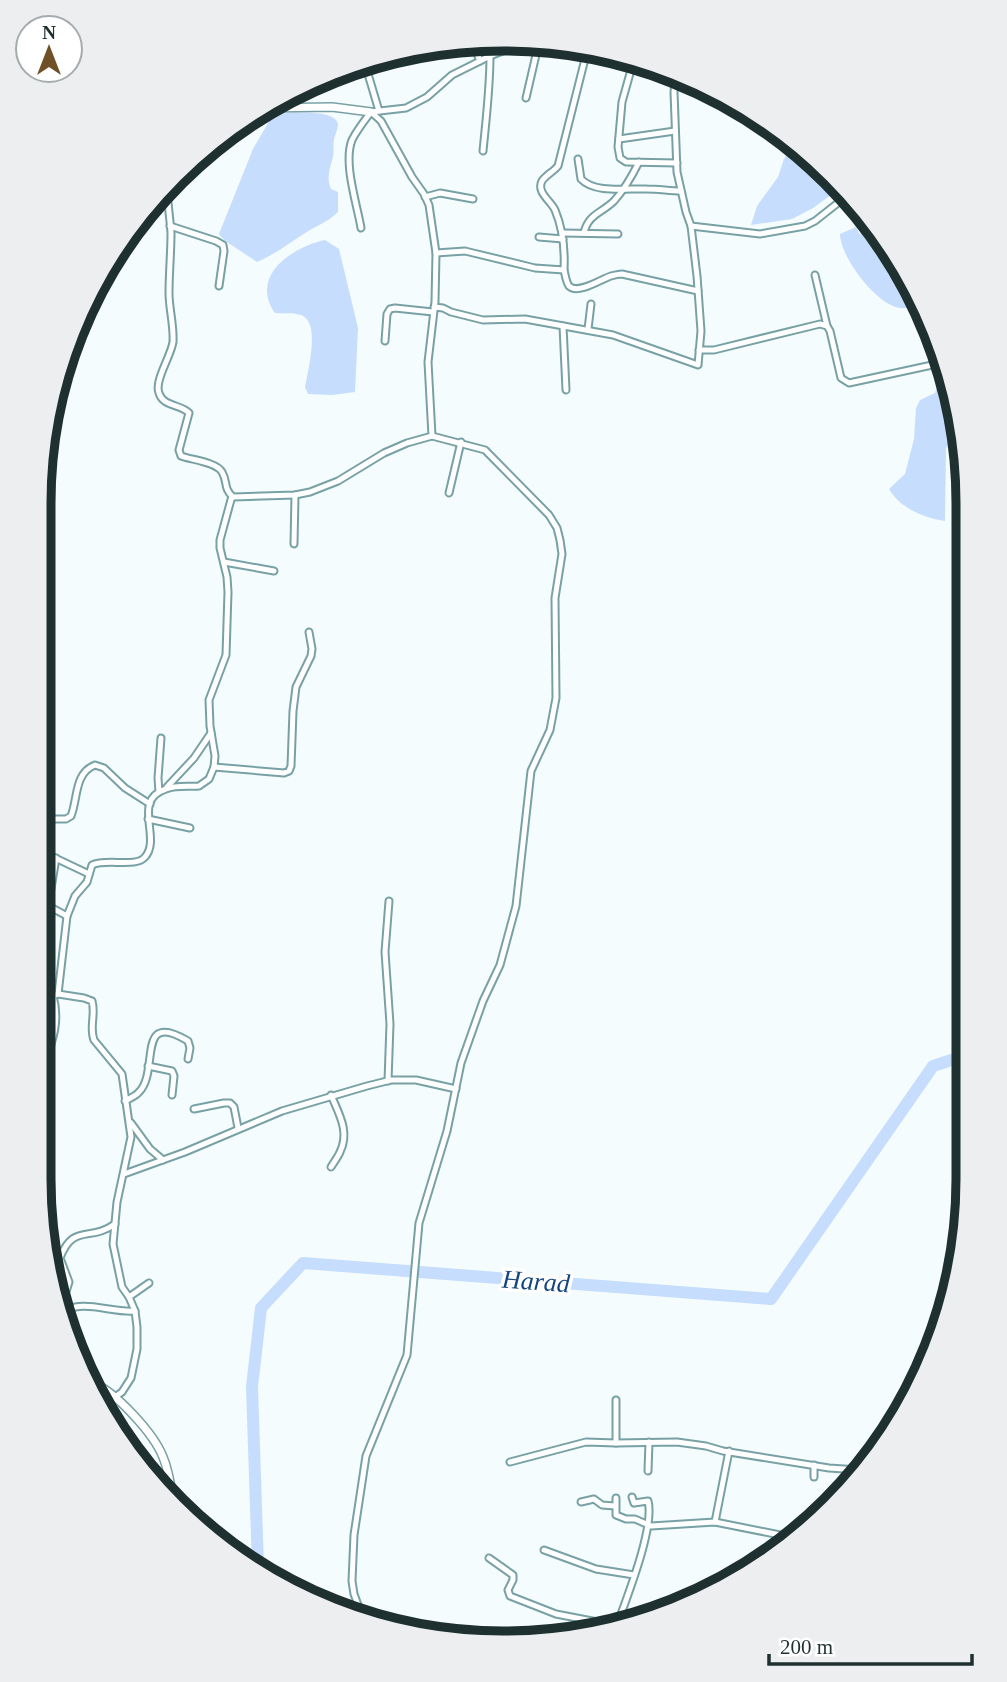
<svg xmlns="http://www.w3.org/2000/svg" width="1007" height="1682" font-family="'Times New Roman',serif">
<rect width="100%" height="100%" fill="#f4fcfd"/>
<g fill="#c6ddfd">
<path d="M281,113C293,113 335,109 338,124C338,129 335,135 334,140C333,146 334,152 333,157C330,168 326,178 331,189L338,192V212C330,220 321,224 310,230C292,241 276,254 257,262L224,240L219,234L253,149L271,118Z"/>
<polygon points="795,144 833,175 842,187 813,208 792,219 751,225 757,206 778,177 784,159"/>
<path d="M864,215L906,271L920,301C913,306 908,309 900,308C876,305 840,256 840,234L856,227L860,235Z"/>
<path d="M325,240L339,249L358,328L355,392L332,395L308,394L305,387C308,370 320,325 303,316C295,312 284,314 275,313C249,276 292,247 325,240Z"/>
<path d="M940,377L949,381L958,424L946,449L945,521C924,518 900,508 889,489L905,474L914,439L916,408L920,400L935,393Z"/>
</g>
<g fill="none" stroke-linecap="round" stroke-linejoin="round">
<polyline stroke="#c6ddfd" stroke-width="12" points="258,1567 252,1387 261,1308 303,1263 771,1299 933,1066 967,1055"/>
<g stroke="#78a1a5" stroke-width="9">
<g id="minor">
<polyline points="472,42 480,61"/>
<polyline points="634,59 622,102 618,147 620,158 626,162 677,163"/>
<polyline points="366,62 368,74 379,111"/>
<polyline points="526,98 539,42"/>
<polyline points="371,112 381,121 412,177 424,194 429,205 436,253 435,302 428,362 432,436"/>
<polyline points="619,139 675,131"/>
<path d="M483,151C486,120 490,88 490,56"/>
<path d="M578,159L581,179C595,194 628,188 647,189C659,189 670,191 681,191"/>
<path d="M167,184C167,201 170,217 171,233C171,253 169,273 169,293C169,309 174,325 173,342C171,356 154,381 159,393C163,407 181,404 189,413L179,450L181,456C192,460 216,462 222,472C228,482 223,488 233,497L295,495L310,492L338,481L384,453L407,443L432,436L485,450L549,515L557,528L560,540L562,554L555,598L556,698L550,730L531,771L516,906L500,965L483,1001L461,1063L447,1131L419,1223L407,1355L366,1456L354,1535L352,1581L354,1594L364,1621"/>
<polyline points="425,197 440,193 473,199"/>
<polyline points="170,226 216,241 223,245 224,251 219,286"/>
<polyline points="691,226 760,234 805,226 815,221 848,195"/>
<path d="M361,228C357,204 343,163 352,140C357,130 364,121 371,112L406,108L427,97L452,75L490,56L528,41"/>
<polyline points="563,233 618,234"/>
<path d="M584,233C588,214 602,213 614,201C625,189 632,176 639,162"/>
<polyline points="539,237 563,239"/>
<path d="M436,253L465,251L535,268L564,270C565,249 563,229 555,210C551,201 536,192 542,181C545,176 554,171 558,166L588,47"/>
<path d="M564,270C565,274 566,282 569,286C578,295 601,279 611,276C615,275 618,274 622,274L698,291"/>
<polyline points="815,275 827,326"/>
<polyline points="434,307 443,308 451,312 483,320 525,319 613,335 698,365 701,331 697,276 691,226 686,212 677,172 674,92 676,72"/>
<polyline points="563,326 566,390"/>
<polyline points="588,329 591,304"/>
<polyline points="385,341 387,314 390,309 395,308 433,312"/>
<polyline points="699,350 714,350 820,324 827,326 830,331 841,378 849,383 946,362"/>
<polyline points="449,493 461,442"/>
<polyline points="294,544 295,495"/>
<polyline points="224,562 274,571"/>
<polyline points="214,767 284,773 289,771 291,766 293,711 296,687 311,656 312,649 309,632"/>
<polyline points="167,787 194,758 211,733"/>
<polyline points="159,792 158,778 161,738"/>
<path d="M47,819H66L71,816C78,799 74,773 95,765L104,768L125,788L150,804"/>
<polyline points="148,819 190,828"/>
<polyline points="39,852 51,856 89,874"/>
<polyline points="39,901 67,916"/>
<polyline points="48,907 56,858"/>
<path d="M58,994L84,998L92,1001C96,1014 89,1027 94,1040L122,1074L131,1137L117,1202L113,1244L122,1287L129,1297L135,1311L137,1327V1349L131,1378L122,1392L115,1397"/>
<path d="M53,996L58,994L67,916L75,896L87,882L92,865C106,858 136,868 145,857C162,838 131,800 166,789C176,785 188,787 199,786L209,779L214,767L215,756L210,726L209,700L226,655L228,592L227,577L220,548V540L232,496"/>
<polyline points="148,1066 172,1071 174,1076 172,1095"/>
<polyline points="388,1081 390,1024 385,952 389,901"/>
<path d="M39,1084C41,1076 42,1069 45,1062C53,1040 60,1020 53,996L39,993"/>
<path d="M331,1095C339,1114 350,1132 340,1152C338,1157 334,1162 331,1167"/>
<path d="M125,1101C130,1098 136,1096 139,1092C160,1071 135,1009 188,1041L190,1048L188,1059"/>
<polyline points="194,1109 224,1103 230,1103 234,1107 238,1128"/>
<polyline points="131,1123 150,1149 163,1160"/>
<polyline points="124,1174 185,1152 282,1111 367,1086 391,1080 416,1080 456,1089"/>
<polyline points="129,1297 149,1283"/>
<path d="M60,1311L69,1282L60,1258C73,1223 90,1242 115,1224"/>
<path d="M61,1313C82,1298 110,1313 135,1311"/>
<polyline points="616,1443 616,1400"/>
<polyline points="510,1462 586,1442 616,1443 677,1442 706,1446 723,1451 829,1468 859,1470"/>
<polyline points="648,1471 649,1442"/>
<polyline points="814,1477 814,1465"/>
<polyline points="616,1498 616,1515 626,1519 635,1519 651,1526 715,1522 795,1538"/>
<polyline points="581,1502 594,1499 602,1505 615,1506"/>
<polyline points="715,1522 729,1451"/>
<polyline points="544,1550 596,1569 634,1575"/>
<polyline points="489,1558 513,1575 513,1580 508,1590 510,1596 556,1614 613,1625"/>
<path d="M617,1625C627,1597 655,1527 648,1501L634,1503L632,1497"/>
</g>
</g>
<g stroke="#78a1a5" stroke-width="10">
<g id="tertiary">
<polyline points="262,108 332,107 371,112"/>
<path d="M93,1383C116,1392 154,1434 163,1457C169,1471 171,1487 173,1500"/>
</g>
</g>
<use href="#minor" stroke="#fff" stroke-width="5"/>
<use href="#tertiary" stroke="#fff" stroke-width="7"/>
</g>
<g text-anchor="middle" stroke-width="7" stroke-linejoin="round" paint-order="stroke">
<g font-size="26" font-style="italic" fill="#134581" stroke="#fff">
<text transform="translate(536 1281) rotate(4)" y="9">Harad</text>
</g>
</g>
<path d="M0 0H1007V1682H0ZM503 51H504A452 452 0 0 1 956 503V1179A452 452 0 0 1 504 1631H503A452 452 0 0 1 51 1179V503A452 452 0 0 1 503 51Z" fill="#edeeef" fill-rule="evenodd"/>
<path fill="none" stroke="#1f3031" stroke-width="9" d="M503 51H504A452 452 0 0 1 956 503V1179A452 452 0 0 1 504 1631H503A452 452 0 0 1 51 1179V503A452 452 0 0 1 503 51Z"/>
<g transform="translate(49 49)"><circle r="33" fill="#ffffff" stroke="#a5acad" stroke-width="2"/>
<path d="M0-5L12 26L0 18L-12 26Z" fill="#705026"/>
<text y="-10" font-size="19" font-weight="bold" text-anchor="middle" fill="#1f3031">N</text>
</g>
<path d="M769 1654v10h203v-10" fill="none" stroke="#1f3031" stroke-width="3.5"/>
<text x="780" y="1654" font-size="21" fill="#1f3031" stroke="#ffffff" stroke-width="5" paint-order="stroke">200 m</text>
</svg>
